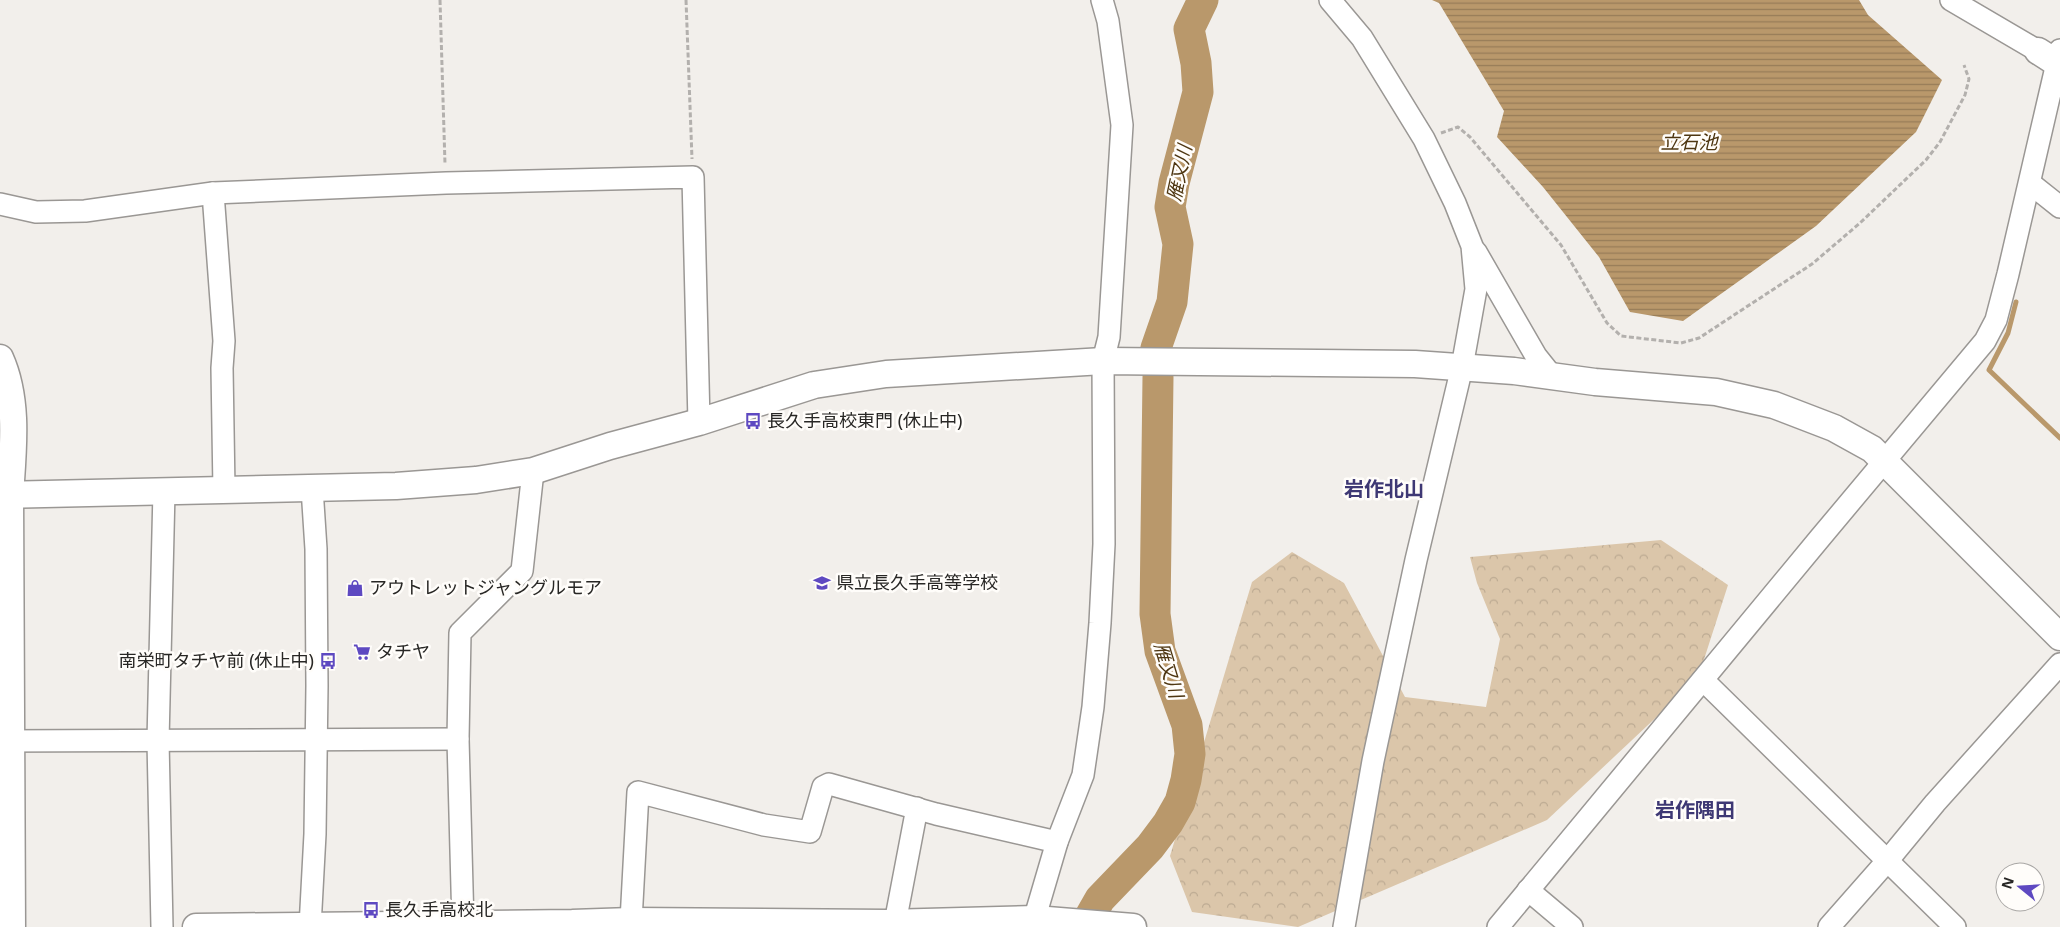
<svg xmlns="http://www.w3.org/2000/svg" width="2060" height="927" font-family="'Noto Sans','Noto Sans JP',sans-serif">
<defs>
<pattern id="forest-crowns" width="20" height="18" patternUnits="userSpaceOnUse" patternTransform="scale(1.25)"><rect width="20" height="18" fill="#dbc6aa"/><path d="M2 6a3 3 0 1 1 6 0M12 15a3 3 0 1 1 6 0" fill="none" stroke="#bcaa92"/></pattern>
<pattern id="water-rules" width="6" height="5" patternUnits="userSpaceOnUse" patternTransform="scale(1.25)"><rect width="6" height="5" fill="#b9986b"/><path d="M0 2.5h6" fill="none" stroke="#967c58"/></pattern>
</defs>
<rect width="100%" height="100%" fill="#f2efeb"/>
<polygon fill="url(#forest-crowns)" points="1661,540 1728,585 1698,678 1547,820 1298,927 1192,912 1170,856 1252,582 1292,552 1344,583 1405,697 1486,707 1500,639 1477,583 1470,557"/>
<polygon fill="url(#water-rules)" points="1432,0 1859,0 1868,15 1942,80 1916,132 1816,226 1683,321 1630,312 1599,257 1543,187 1497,137 1504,111 1439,3"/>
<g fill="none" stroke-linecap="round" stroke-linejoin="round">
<polyline stroke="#b9986b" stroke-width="5" points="2016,302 2008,333 1989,370 2060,438"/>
<g stroke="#b9986b" stroke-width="31">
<polyline points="1156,348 1172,302 1178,244 1170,207 1174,183 1198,92 1196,63 1189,29 1203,0"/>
<polyline points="1084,927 1100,899 1150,847 1168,823 1180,802 1186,780 1190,754 1187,725 1160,651 1155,614 1158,377"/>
</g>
<g stroke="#9a9794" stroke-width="24">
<g id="minor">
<polyline points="1330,0 1362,38 1424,139 1455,203 1472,246 1476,289 1462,367 1416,560 1373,761 1344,927"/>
<polyline points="1951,0 2038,51"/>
<polyline points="2031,184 2060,207"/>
<polyline points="213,193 224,341 222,368 224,490"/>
<polyline points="0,204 36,212 85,211 213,193 446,183 693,177 699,422"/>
<polyline points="1476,252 1536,356 1552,376"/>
<polyline points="1703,680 1955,927"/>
<polyline points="0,741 458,739"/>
<polyline points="1528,890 1572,927"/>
<polyline points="631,921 638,792 764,825 810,832 823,787 829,784 936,814 1057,842"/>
<polyline points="895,923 917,808"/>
<polyline points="463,925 458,739 460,633 522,571 533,471"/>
<polyline points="162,927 158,741 164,491"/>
<polyline points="310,927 315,834 317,686 316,549 312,488"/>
<polyline points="1032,927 1057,842 1083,775 1093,707 1100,623 1104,544 1103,361 1109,337 1122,125 1108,21 1102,0"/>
<polyline points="1498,927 1820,538 1985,341 1996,320 2008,274 2060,50"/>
<polyline points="1829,927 1888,860 1935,803 2060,664"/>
</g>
</g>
<g stroke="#9a9794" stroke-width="29">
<g id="tertiary">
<polyline points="2038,51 2060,65"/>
<path d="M0,358C19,400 13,450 10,495L12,927"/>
<polyline points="0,495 396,486 476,480 533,471 610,446 699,422 814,385 886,374 1103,361 1415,364 1514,371 1595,382 1716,392 1774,405 1834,428 1872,449 2060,637"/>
<polyline points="196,927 572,923 631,921 887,923 1035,919 1133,927"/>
</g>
</g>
<g stroke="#b3b0ad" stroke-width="3" stroke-dasharray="5 2.5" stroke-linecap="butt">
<polyline points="440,0 445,164"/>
<polyline points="686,0 692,159"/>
<polyline points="1441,133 1458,127 1470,137 1561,245 1607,323 1621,336 1681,343 1699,338 1812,264 1860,223 1926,160 1940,142 1965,95 1969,79 1964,65"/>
</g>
<use href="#minor" stroke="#fff" stroke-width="21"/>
<use href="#tertiary" stroke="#fff" stroke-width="26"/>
</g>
<defs>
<g id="bus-bare" transform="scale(1.35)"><path d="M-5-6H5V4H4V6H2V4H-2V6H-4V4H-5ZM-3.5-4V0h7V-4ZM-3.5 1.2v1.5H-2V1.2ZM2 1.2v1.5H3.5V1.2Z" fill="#5e49c1" stroke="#fffdfa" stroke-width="2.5" paint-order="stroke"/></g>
<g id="school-bare" transform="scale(1.35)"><path d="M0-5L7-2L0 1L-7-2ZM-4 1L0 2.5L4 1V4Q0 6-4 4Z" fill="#5e49c1" stroke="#fffdfa" stroke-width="2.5" paint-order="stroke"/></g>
<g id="shop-bare" transform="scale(1.35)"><path d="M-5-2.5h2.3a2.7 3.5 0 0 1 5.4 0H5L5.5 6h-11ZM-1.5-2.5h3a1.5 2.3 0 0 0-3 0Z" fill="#5e49c1" stroke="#fffdfa" stroke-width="2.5" paint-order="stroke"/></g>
<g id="supermarket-bare" transform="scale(1.35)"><path d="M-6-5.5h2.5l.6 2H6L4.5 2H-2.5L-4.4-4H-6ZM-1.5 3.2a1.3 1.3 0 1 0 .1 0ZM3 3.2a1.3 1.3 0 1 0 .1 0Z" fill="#5e49c1" stroke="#fffdfa" stroke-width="2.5" paint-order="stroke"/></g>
</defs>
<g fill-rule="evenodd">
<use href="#bus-bare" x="753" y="421"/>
<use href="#school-bare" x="822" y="583"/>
<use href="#shop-bare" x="355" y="588"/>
<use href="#supermarket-bare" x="362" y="652"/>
<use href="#bus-bare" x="328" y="661"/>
<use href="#bus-bare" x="371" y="910"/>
</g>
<g text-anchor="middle" stroke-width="5" stroke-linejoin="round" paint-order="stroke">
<g font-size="18" fill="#282725" stroke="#fffdfa" text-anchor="start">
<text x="767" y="427">長久手高校東門 (休止中)</text>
<text x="836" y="589">県立長久手高等学校</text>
<text x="369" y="594">アウトレットジャングルモア</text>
<text x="376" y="658">タチヤ</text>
<text x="314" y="667" text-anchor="end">南栄町タチヤ前 (休止中)</text>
<text x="385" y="916">長久手高校北</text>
</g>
<g font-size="19" font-style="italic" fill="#4e3611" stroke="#fffdfa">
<text x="1689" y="149">立石池</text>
<text transform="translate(1179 173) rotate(-78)" y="7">雁又川</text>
<text transform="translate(1169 670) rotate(73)" y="7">雁又川</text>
</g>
<g font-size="20" font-weight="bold" fill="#3e3874" stroke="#fffdfa">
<text x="1384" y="496">岩作北山</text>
<text x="1695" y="817">岩作隅田</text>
</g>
</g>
<g transform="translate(2020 887) rotate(288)"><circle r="24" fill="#fffdfa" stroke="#a9a7a5"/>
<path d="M0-4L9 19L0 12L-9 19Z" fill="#5e49c1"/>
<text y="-8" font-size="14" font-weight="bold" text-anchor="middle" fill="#282725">N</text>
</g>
</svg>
